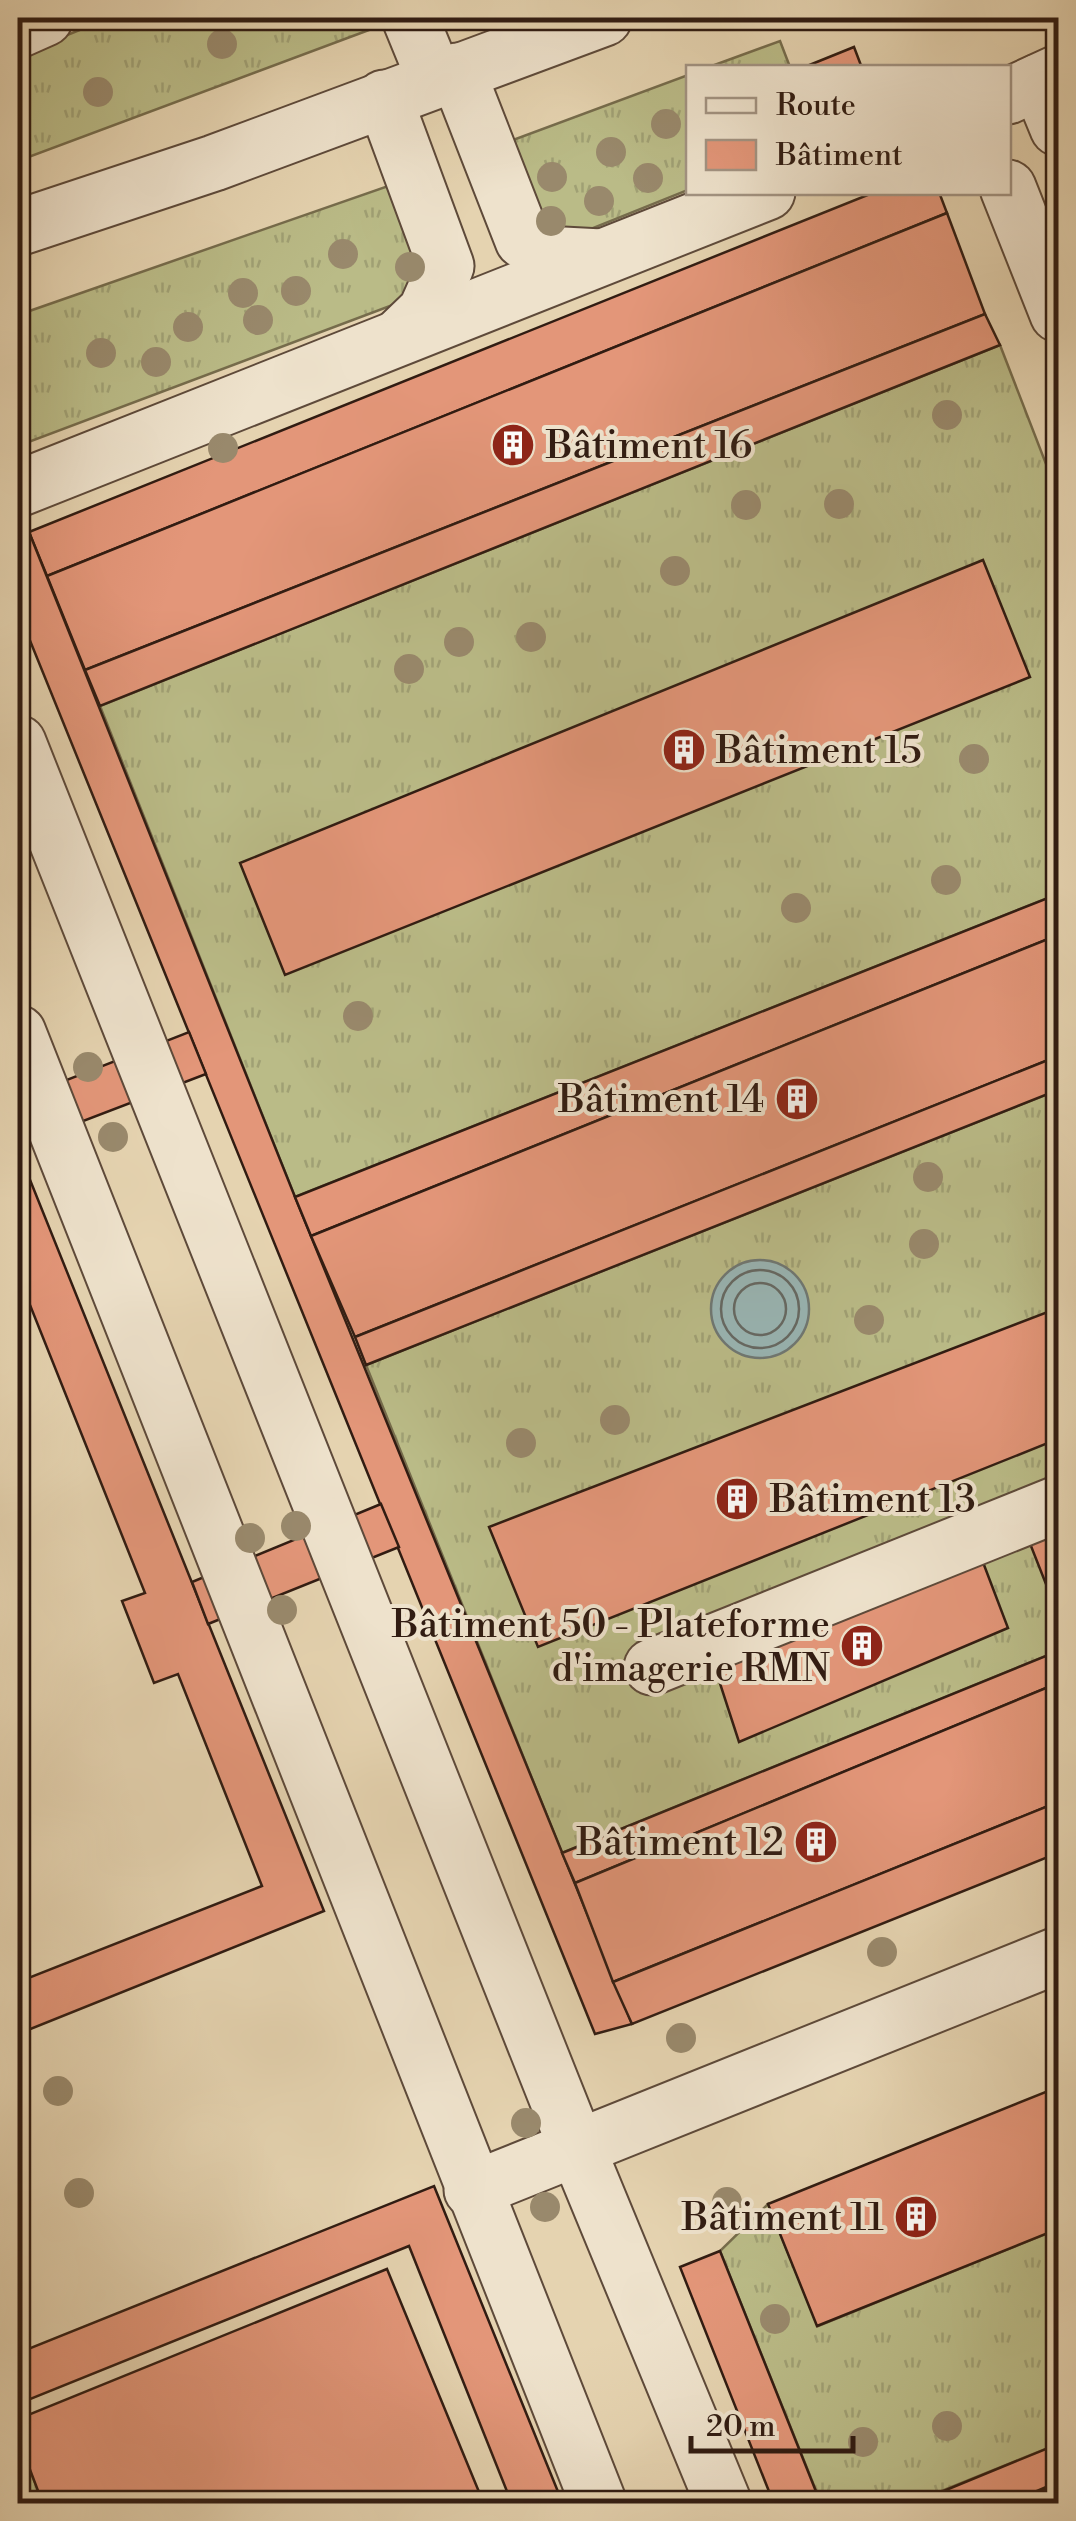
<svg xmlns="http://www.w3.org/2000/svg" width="1076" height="2521" font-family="'Libre Bodoni',serif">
<defs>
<pattern id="grass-tufts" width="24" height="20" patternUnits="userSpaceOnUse" patternTransform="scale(2.5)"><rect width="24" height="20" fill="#babb87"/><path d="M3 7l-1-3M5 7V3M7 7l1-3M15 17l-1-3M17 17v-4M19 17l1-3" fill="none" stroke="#a0a074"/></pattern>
</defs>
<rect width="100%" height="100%" fill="#e5d3b0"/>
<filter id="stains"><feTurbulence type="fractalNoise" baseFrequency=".002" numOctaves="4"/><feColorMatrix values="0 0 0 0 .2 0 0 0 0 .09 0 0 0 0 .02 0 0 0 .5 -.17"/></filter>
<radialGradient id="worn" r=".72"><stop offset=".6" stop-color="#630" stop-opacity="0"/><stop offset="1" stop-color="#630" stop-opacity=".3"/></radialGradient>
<g fill="url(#grass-tufts)" stroke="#766c4c" stroke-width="2.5">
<polygon points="109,18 382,18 385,24 18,161 18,55"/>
<polygon points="780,41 790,67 709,67"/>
<polygon points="688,75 688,190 571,237 532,218 505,143"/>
<polygon points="391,185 421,262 406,300 18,446 18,315"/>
<polygon points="1000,345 1058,495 1058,894 295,1197 100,706"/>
<polygon points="1058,1090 1058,1651 562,1853 366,1365"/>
<polygon points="768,2204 818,2326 1058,2229 1058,2444 912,2503 821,2503 720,2251"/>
<polygon points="22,2450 43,2503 18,2504 18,2452"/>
</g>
<circle fill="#99b6b5" stroke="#6f7874" stroke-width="2.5" cx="760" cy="1309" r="49"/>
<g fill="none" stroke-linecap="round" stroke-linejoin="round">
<g stroke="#656964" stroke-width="2.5">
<circle cx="760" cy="1309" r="39"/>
<circle cx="760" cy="1309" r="26"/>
</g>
</g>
<g fill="#e39679" stroke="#311c12" stroke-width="2.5">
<polygon points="854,47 862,68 802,68"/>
<polygon points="875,192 939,192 947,213 47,576 29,532"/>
<polygon points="947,213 985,314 85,670 47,576"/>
<polygon points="985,314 1000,345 100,706 85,670"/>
<polygon points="29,532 295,1197 632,2024 595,2034 18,611 18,538"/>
<polygon points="983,560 1030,677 285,975 240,863"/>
<polygon points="1058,894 1058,935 311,1236 295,1197"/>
<polygon points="1058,935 1058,1056 355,1337 311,1236"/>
<polygon points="189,1032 206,1074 18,1146 18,1099"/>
<polygon points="1058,1056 1058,1090 366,1365 355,1337"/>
<polygon points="18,1150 324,1911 18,2034 18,1982 262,1886 178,1674 154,1683 122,1601 145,1593 18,1275"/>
<polygon points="1058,1308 1058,1439 538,1647 489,1527"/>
<polygon points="381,1504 399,1547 208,1624 192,1582"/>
<polygon points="1058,1529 1058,1611 1057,1612 1029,1541"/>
<polygon points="981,1557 1008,1628 739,1742 714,1665"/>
<polygon points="1058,1651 1058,1683 575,1883 562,1853"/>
<polygon points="1058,1683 1058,1802 613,1982 575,1883"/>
<polygon points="1058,1802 1058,1853 632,2024 613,1982"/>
<polygon points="1058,2087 1058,2229 817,2326 768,2204"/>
<polygon points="434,2186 563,2504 512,2504 409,2246 18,2404 18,2353"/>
<polygon points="720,2251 821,2504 774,2504 680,2267"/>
<polygon points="387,2269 484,2504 43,2504 18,2438 18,2419"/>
<polygon points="1058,2444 1058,2482 1006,2504 912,2504"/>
<polygon points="1058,2484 1058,2504 1009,2504"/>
</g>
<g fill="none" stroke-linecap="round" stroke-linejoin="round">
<g stroke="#5e4a3a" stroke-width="59">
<g id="minor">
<polyline points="410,18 435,79"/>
<polyline points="18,30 45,18"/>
<polyline points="457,71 523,240 544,254 601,257"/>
<polyline points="1039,82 1058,128"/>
<polyline points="1008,96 1058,73"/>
<polyline points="384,98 446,266 426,311 399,337"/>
<polyline points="1008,188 1058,314"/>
<polyline points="18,228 214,163 604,18"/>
<polyline points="18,489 767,192"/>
<polyline points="18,743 577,2148 724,2504"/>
<polyline points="18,1033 599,2504"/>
<polyline points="652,1667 1058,1504"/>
<polyline points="472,2190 1058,1955"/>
</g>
</g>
<use href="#minor" stroke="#eee2cc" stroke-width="55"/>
</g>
<g fill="#99896c">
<circle cx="222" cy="44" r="15"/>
<circle cx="98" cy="92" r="15"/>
<circle cx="666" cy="124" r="15"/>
<circle cx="611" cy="152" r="15"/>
<circle cx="552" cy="177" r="15"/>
<circle cx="648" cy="178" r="15"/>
<circle cx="599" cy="201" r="15"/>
<circle cx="551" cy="221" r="15"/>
<circle cx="343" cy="254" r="15"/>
<circle cx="410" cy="267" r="15"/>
<circle cx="296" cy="291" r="15"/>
<circle cx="243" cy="293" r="15"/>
<circle cx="258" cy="320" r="15"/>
<circle cx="188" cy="327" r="15"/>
<circle cx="101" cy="353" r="15"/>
<circle cx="156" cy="362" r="15"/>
<circle cx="947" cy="415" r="15"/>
<circle cx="223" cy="448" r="15"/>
<circle cx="839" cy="504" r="15"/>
<circle cx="746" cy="505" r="15"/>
<circle cx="675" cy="571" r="15"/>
<circle cx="531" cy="637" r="15"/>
<circle cx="459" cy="642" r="15"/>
<circle cx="409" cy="669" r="15"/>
<circle cx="974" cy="759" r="15"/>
<circle cx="946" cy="880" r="15"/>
<circle cx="796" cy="908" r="15"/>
<circle cx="358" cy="1016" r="15"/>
<circle cx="88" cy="1067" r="15"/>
<circle cx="113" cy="1137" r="15"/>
<circle cx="928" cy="1177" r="15"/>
<circle cx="924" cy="1244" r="15"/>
<circle cx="869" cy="1320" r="15"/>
<circle cx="615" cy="1420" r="15"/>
<circle cx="521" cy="1443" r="15"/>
<circle cx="296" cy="1526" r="15"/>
<circle cx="250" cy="1538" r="15"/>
<circle cx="282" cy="1610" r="15"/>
<circle cx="882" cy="1952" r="15"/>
<circle cx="681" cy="2038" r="15"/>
<circle cx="58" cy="2091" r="15"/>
<circle cx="526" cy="2123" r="15"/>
<circle cx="79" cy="2193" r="15"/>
<circle cx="727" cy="2202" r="15"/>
<circle cx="545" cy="2207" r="15"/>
<circle cx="775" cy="2319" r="15"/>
<circle cx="947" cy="2426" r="15"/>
<circle cx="863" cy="2442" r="15"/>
</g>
<defs>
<g id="building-disc" transform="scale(2.25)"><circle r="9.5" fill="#8f2418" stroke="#eee2cc"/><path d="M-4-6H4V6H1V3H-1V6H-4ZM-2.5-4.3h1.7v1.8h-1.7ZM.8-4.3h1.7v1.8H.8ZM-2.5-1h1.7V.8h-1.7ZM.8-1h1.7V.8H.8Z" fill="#fff"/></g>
</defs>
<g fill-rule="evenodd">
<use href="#building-disc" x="513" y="445"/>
<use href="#building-disc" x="684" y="750"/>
<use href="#building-disc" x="797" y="1099"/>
<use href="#building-disc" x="737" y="1499"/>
<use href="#building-disc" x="862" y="1646"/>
<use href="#building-disc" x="816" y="1842"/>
<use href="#building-disc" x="916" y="2217"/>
</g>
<g text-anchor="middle" stroke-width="8" stroke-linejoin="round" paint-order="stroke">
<g font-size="38" fill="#311c12" stroke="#eee2cc" text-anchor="end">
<text x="546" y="458" text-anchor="start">Bâtiment 16</text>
<text x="716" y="763" text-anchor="start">Bâtiment 15</text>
<text x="764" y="1112">Bâtiment 14</text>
<text x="770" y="1512" text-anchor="start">Bâtiment 13</text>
<text x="830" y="1637">Bâtiment 50 - Plateforme<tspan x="830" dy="44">d'imagerie RMN</tspan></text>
<text x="784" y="1855">Bâtiment 12</text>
<text x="884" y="2230">Bâtiment 11</text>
</g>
</g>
<rect width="1076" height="2521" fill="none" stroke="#e5d3b0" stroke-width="60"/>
<rect x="20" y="20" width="1036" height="2481" fill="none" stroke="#311c12" stroke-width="5"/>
<rect x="30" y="30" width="1016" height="2461" fill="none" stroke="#311c12" stroke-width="2.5"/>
<rect x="686" y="65" width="325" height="130" fill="#eee2cc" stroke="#a29382" stroke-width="2.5"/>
<rect x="706" y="98" width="50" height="15" fill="#eee2cc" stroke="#a29382" stroke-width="2.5"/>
<text x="776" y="115" font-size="30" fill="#311c12">Route</text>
<rect x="706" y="140" width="50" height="30" fill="#e39679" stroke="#a29382" stroke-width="2.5"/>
<text x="776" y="165" font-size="30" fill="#311c12">Bâtiment</text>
<path d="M691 2436v15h162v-15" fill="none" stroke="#311c12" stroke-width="5"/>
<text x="706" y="2436" font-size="30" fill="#311c12" stroke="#eee2cc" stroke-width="8" paint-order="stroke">20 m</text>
<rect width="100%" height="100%" filter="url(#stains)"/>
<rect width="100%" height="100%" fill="url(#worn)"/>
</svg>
